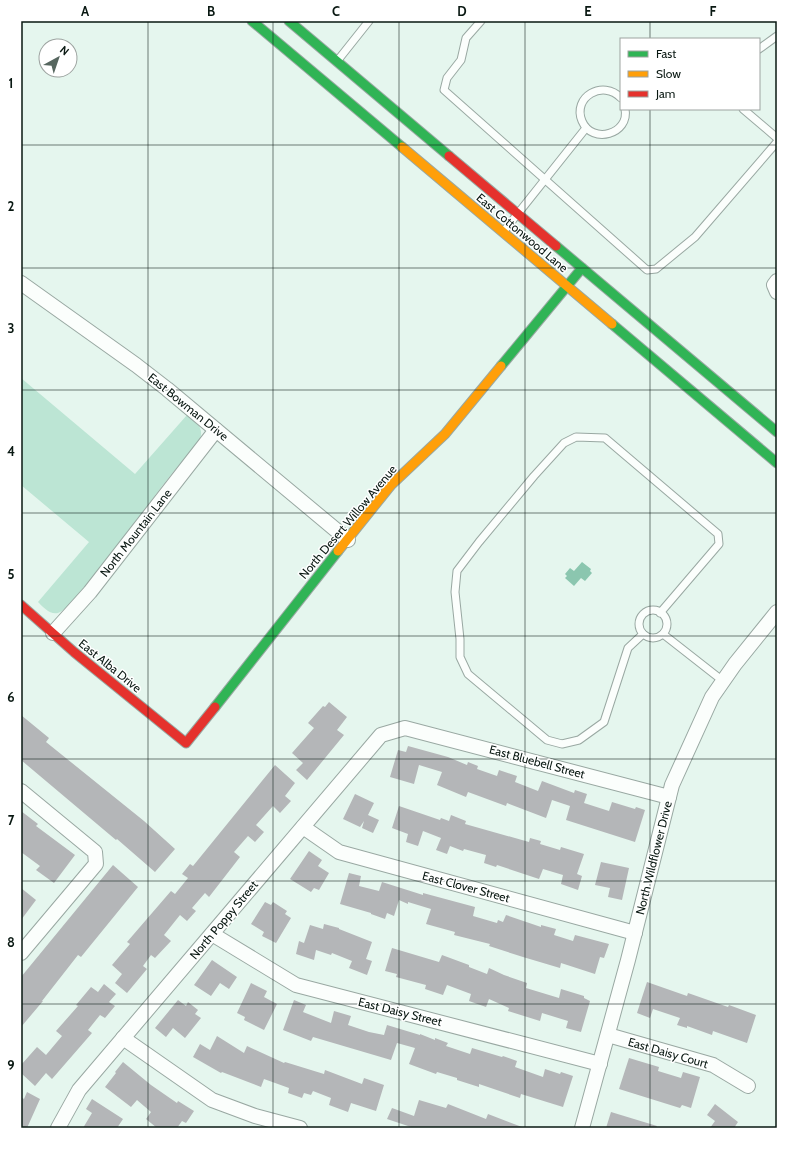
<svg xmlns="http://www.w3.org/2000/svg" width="798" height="1149" font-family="Cabin,sans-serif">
<rect width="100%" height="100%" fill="#e5f6ee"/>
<path fill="#bce5d4" d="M21,378L135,474L187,415C197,424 204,426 200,440C188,455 175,469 163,485C148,504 74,610 58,613C50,615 43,607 38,602L89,542L21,485Z"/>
<polygon fill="#8bc6af" points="582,562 591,569 590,571 592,573 585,581 581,578 574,586 565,578 567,576 565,574 570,568 574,571"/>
<g fill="#b4b6b8">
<polygon points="329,702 347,717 337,730 344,735 307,780 296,770 303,763 292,753 314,728 308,723 323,706 325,707"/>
<polygon points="21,715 49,738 46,742 144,821 175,849 155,872 117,839 116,840 21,760"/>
<polygon points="408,746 448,757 467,765 468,762 478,766 477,769 497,776 499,770 517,776 515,782 538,791 542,781 574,793 575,790 587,794 584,803 609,811 612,802 635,809 636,807 645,810 635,842 566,820 570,806 552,800 546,818 507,803 506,806 468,792 466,797 437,785 442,772 419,765 414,784 390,777 398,750 406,752"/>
<polygon points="275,765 295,783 285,796 291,801 280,813 273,806 256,825 264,832 255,842 248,836 234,852 240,857 209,897 205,893 192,908 196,911 187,921 180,915 164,935 171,941 155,958 151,955 143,966 147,969 127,993 115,983 122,974 112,965 130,944 127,942 171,891 175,894 188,878 182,874 190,864 193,866"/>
<polygon points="355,794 374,803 368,815 379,820 373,833 362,828 364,821 360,827 343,819"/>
<polygon points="399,806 440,820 441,818 449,821 451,815 466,821 465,824 529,842 530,838 541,841 540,844 560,850 561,847 584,854 577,874 582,876 578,890 561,884 563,875 543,869 539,879 497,865 496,867 484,863 486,855 464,849 463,851 450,846 447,854 436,850 441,838 423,831 418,846 406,842 408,834 392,828"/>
<polygon points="21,811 38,824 36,826 75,855 54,883 36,870 40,866 21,852"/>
<polygon points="309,851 322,860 318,866 329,873 319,890 314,888 311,892 290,879"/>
<polygon points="601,862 629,868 622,900 608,897 610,888 595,885"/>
<polygon points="113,865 138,887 81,957 78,955 42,1001 43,1001 21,1027 21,977"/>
<polygon points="349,873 361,876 359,886 379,891 382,882 423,895 423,893 475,907 473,916 497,923 498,920 503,922 506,915 541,927 541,925 556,929 554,935 573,941 575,935 609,944 604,958 600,957 595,974 561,963 560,968 523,957 489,946 490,944 454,935 455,932 426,924 431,909 408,902 408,904 399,900 394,916 387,913 385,919 371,914 371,913 340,904"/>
<polygon points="21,888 36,900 21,920"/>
<polygon points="265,902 271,905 273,902 287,911 285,914 291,918 276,943 262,936 264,932 251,924"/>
<polygon points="324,924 339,928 339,929 372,942 366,959 372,961 367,975 349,968 352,961 332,953 331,955 316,950 314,960 296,954 299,941 304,943 310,925 323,929"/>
<polygon points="392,948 439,962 442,955 469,965 469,967 487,974 489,968 504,975 527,983 526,988 559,998 561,989 584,996 584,998 590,1001 581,1032 566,1028 568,1021 542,1013 540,1021 508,1011 509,1008 489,999 486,1007 469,1001 471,994 447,985 443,995 425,989 426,985 396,977 397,974 385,971"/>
<polygon points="212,960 237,977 229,989 220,983 211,996 194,985"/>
<polygon points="647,982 687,996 688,993 728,1007 729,1005 756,1015 747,1043 713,1031 712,1035 687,1026 687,1028 677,1025 680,1018 653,1009 650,1018 637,1013"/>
<polygon points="251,983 267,991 264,997 277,1004 264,1030 244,1020 245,1017 237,1013"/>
<polygon points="104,984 116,994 109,1002 115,1006 105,1018 100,1015 88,1030 92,1033 52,1079 46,1073 35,1086 21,1073 21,1065 37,1047 46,1055 62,1036 56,1031 78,1006 76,1005 91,987 98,992"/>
<polygon points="178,1000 186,1006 188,1002 198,1010 195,1014 201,1018 185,1038 173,1028 166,1037 155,1028"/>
<polygon points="294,1000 306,1005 303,1012 331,1023 334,1011 351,1016 348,1025 369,1032 384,1035 387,1025 420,1035 420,1034 435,1040 435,1038 448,1043 446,1046 470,1054 472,1048 502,1057 503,1056 517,1061 515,1067 543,1077 545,1069 560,1074 561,1072 573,1076 563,1107 521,1094 520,1098 479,1084 479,1087 457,1080 457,1078 437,1072 436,1074 409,1064 415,1048 397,1043 391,1060 313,1037 311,1041 283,1030"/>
<polygon points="217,1036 244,1053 247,1046 284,1063 285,1062 324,1074 325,1070 362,1084 364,1078 384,1085 376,1111 351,1103 348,1112 329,1105 331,1098 313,1091 311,1095 304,1093 302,1098 288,1093 289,1088 264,1079 261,1087 222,1072 221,1073 193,1057 200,1044 210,1050"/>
<polygon points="629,1058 659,1067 658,1071 681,1078 683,1072 700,1077 691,1108 682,1105 680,1108 619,1089"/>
<polygon points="123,1062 151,1085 177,1103 178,1101 194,1111 186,1123 182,1121 177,1128 157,1128 146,1119 151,1112 137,1100 131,1107 105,1087 116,1073 115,1072"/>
<polygon points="27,1092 40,1099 27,1128 21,1128 21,1097 24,1099"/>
<polygon points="92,1099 123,1119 117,1128 83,1128 92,1113 86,1109"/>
<polygon points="419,1100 446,1108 448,1104 486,1119 488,1114 522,1127 521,1128 414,1128 387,1119 392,1108 414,1116"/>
<polygon points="715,1104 738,1122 734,1128 710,1128 715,1121 707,1115"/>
<polygon points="611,1112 657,1126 656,1128 606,1128"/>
</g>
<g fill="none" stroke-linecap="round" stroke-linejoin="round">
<g stroke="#99a8a2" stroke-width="9">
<g id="lane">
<polyline points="481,21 466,38 461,60 447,78 444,90 647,270 656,269 695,237 777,142"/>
<polyline points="759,49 777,36"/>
<polyline points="338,60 369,21"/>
<path d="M621,98C603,79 572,97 582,121C592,145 630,134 625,109"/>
<polyline points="743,109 777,138"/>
<polyline points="504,231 586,128"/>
<circle cx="653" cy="624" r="14"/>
<polyline points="643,634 628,648 604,722 579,740 562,744 547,740 468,674 460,657 460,639 455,592 457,571 479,542 534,476 564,443 576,437 605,438 718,534 719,544 660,613"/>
<polyline points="663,634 723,681"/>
</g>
</g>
<g stroke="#99a8a2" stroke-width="16">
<g id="street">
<polyline points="777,281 774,285 777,292"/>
<polyline points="21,283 136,365 167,389 348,540"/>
<polyline points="53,633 90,592 216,430"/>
<polyline points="21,791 95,852 96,864 21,953"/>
<polyline points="303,827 339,852 635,933"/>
<polyline points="212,934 296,985 600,1064"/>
<polyline points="608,1035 713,1065 748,1086"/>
<polyline points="123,1038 212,1100 255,1116 300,1128"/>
<polyline points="58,1128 79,1090 381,735 405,728 669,797"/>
<polyline points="582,1128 628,960 672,785 712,697 735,664 777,612"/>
</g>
</g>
<g stroke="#99a8a2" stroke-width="11">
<g id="fast">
<polyline points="252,21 402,147"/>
<polyline points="289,21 449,156"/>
<polyline points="556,246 777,432"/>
<polyline points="612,324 777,463"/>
<polyline points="501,366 582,268"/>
<polyline points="215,707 338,551"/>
</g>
</g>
<g stroke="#99a8a2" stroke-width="11">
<g id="slow">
<polyline points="402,147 612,324"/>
<polyline points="338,551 391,485 445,434 501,366"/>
</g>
</g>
<g stroke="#99a8a2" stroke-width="11">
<g id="jam">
<polyline points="449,156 556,246"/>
<polyline points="21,605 74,652 186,743 215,707"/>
</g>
</g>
<use href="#lane" stroke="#fbfefc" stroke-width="7"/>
<use href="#street" stroke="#fbfefc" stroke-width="14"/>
<use href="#fast" stroke="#30b455" stroke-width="9"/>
<use href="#slow" stroke="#ff9f0a" stroke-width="9"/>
<use href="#jam" stroke="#e5322d" stroke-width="9"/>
</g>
<path fill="none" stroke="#091812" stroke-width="1" stroke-opacity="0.55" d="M148,21V1128M273,21V1128M399,21V1128M525,21V1128M650,21V39M650,109V1128M21,145H777M21,268H777M21,390H777M21,513H777M21,636H777M21,759H777M21,881H777M21,1004H777"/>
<g text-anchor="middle" stroke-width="3" stroke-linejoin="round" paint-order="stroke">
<g font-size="12" fill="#091812" stroke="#fff">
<text transform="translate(522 233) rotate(40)" y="4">East Cottonwood Lane</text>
<text transform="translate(188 407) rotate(39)" y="4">East Bowman Drive</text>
<text transform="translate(348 522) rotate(-50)" y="4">North Desert Willow Avenue</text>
<text transform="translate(136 533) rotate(-52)" y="4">North Mountain Lane</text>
<text transform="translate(110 666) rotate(39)" y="4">East Alba Drive</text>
<text transform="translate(537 762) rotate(15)" y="4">East Bluebell Street</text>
<text transform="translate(654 858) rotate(-76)" y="4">North Wildflower Drive</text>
<text transform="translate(466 887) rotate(15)" y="4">East Clover Street</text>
<text transform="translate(224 920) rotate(-50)" y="4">North Poppy Street</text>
<text transform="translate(400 1012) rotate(14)" y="4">East Daisy Street</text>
<text transform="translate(668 1053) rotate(16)" y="4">East Daisy Court</text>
</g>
</g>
<rect width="798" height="1149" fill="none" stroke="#ffffff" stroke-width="44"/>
<rect x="620" y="38" width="140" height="72" fill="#ffffff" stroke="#9da3a0"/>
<rect x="628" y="51" width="20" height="6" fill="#30b455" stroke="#9da3a0"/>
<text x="656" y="58" font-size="12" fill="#091812">Fast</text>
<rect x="628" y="71" width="20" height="6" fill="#ff9f0a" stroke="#9da3a0"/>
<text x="656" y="78" font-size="12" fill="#091812">Slow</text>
<rect x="628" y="91" width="20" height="6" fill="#e5322d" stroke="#9da3a0"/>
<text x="656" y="98" font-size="12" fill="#091812">Jam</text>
<g transform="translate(58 58) rotate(40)"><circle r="19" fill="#ffffff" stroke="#9da3a0"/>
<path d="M0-3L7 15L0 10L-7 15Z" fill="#56665f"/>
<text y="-6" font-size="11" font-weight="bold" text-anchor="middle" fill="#091812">N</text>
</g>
<rect x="22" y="22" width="754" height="1105" fill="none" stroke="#091812" stroke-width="1.5"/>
<g font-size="13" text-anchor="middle" font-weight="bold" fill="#091812">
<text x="85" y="16">A</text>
<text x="211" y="16">B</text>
<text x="336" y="16">C</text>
<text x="462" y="16">D</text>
<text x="588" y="16">E</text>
<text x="713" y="16">F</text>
<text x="11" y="88">1</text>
<text x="11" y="211">2</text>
<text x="11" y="333">3</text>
<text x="11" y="456">4</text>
<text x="11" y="579">5</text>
<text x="11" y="702">6</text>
<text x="11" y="825">7</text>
<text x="11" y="947">8</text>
<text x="11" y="1070">9</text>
</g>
</svg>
